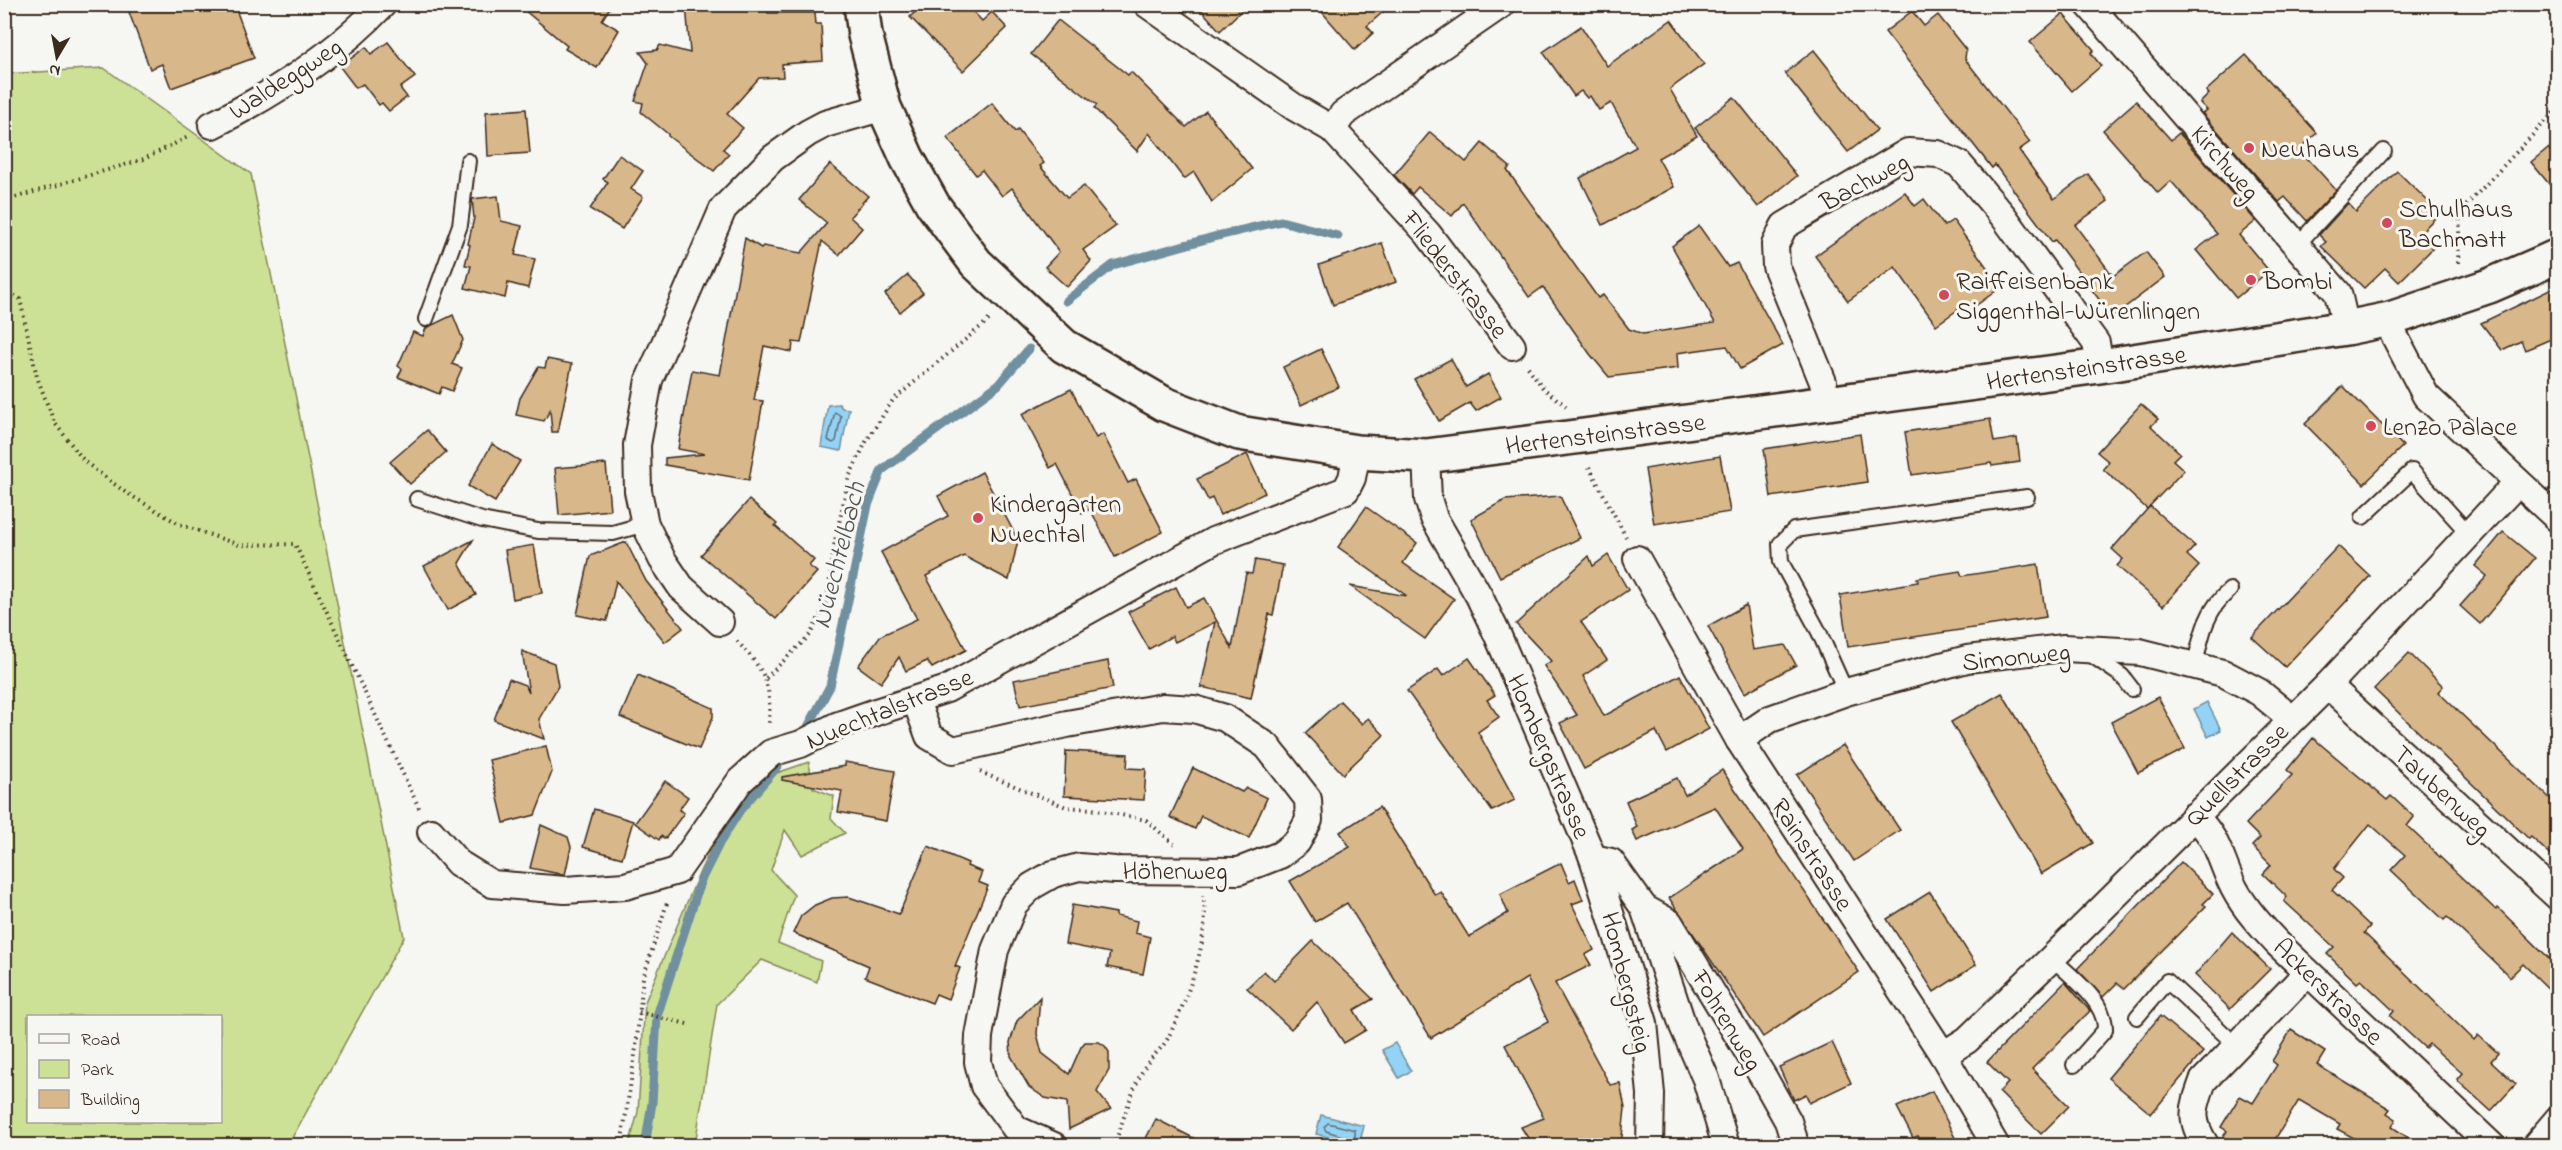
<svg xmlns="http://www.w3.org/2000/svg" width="2562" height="1150" font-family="'Indie Flower',sans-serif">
<rect width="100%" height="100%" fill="#f6f6f2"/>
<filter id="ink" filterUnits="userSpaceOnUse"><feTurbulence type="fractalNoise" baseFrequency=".0167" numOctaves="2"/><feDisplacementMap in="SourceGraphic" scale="12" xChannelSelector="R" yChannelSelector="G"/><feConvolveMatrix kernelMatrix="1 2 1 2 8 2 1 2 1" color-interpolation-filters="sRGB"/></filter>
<g filter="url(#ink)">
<g fill="#cce196" stroke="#84865a" stroke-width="1.5" fill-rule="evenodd">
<path d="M104,68L251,174L404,937L288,1145H5V74ZM28,1016H220V1122H28Z"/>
<polygon points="809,762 813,788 834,796 831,818 845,833 802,855 785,830 771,870 794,895 778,943 821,961 817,982 762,960 717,1004 695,1145 629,1146 638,1112 645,1002 701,869 727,817 765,777"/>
</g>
<g fill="#94d3f5" stroke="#708f9f" stroke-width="1.5">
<polygon points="839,404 842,408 849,409 841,451 821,447 828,405"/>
<polygon points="2207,702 2221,730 2208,737 2194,709"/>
<polygon points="1395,1043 1411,1071 1399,1078 1382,1050"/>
<polygon points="1321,1115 1364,1126 1359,1145 1316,1134"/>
</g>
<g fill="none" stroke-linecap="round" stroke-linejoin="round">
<g stroke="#5f6e74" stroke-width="1.5">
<polygon points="835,412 841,416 836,441 833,443 828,440"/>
<polygon points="1328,1123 1355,1130 1355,1137 1352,1139 1326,1131 1324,1127"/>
</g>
<g stroke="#708f9f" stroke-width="9">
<polyline points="1066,301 1113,265 1217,236 1281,221 1338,236"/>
<polyline points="808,727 830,686 868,505 882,470 998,385 1029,349"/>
<polyline points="645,1146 652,1103 657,1016 701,880 720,842 740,810 778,766"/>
</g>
</g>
<g fill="#d8b78b" stroke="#3b2a1e" stroke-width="1.5">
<polygon points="126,4 234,4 254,58 171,88 162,64 150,69"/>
<polygon points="517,4 612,4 602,20 619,30 597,68 565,49 567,46"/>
<polygon points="686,4 767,4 768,13 815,13 816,24 821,24 823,61 782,64 783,77 759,78 727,114 743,128 723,149 729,154 714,171 668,136 668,134 641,112 643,103 635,101 648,63 640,52 657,50 660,45 690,53"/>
<polygon points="923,4 966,4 982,21 992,12 1007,28 963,71 910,17"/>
<polygon points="1196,4 1248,4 1220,31"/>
<polygon points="1315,4 1392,4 1367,26 1373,33 1355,50"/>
<polygon points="1912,11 1924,26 1938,15 1966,50 1965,59 2030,142 2019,150 2054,199 2088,174 2108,201 2075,225 2113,276 2146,252 2165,277 2112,317 2055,240 2052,242 1995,165 1992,168 1885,32"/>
<polygon points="2063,14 2094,50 2091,53 2101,66 2072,91 2030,42"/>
<polygon points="1058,20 1128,75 1131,72 1186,127 1206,111 1252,169 1212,202 1194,172 1184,179 1149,133 1137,151 1094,108 1097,105 1031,54"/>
<polygon points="1671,20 1704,64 1670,89 1697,136 1658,158 1674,187 1603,225 1580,178 1636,147 1611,103 1599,110 1590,96 1587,98 1581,91 1574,96 1543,52 1581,26 1607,66"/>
<polygon points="388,42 415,77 400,88 407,97 389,111 382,103 379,105 363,84 356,88 340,67 366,47 371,54"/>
<polygon points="1814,50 1877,130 1848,152 1785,73"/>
<polygon points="2246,55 2317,133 2299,149 2336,190 2307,221 2285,197 2279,202 2202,113 2207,110 2200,103 2209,94 2206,91"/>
<polygon points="1734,97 1797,176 1758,207 1695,128"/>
<polygon points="2136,101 2171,140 2179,133 2256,221 2239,235 2269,271 2236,298 2196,250 2217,234 2171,181 2158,193 2103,130"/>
<polygon points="992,103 1015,132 1018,130 1044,163 1040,166 1067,198 1084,186 1116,226 1083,250 1091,261 1067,287 1045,267 1059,252 1012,188 1002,196 982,170 976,175 947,138"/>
<polygon points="526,109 530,153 488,156 486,112"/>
<polygon points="1430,132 1466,162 1482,143 1510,167 1507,170 1598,298 1603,295 1629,329 1643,334 1715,323 1672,246 1699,226 1728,267 1737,263 1783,345 1740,369 1727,346 1677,353 1678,368 1609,377 1590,354 1543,287 1529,297 1463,203 1452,216 1418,187 1412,194 1394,175"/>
<polygon points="2548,148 2558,159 2558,195 2531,162"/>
<polygon points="619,155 643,171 631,189 643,197 622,229 590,209 608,182 603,179"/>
<polygon points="830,164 868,196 850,217 862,228 839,255 822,241 801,343 793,342 792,352 764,346 754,400 763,401 749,480 665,465 665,458 705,454 678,449 692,370 720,375 745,238 761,248 763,246 801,253 827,223 799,200"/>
<polygon points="2397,171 2440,213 2419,234 2433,248 2399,282 2385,268 2364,288 2321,246 2326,242 2319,235 2348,203 2356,212"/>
<polygon points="1905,192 1915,206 1924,199 1944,226 1953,220 2001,287 1970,310 1966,304 1936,325 1895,267 1848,301 1815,256"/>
<polygon points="498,196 501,221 522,226 515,255 535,259 528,288 508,283 505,298 465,288 471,266 465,265 470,245 468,244 474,218 472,199"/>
<polygon points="1382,243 1396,282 1333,305 1319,265"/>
<polygon points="908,275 923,293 900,312 885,294"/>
<polygon points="2558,286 2558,336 2525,350 2521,341 2502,350 2481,323"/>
<polygon points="453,315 463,340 452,364 462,368 452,391 442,387 439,394 398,377 402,369 398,366 413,332 423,336 426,328"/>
<polygon points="1321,349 1339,387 1301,405 1283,367"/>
<polygon points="547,359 572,364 558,432 552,432 550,410 544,421 516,415 520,398 538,367 545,368"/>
<polygon points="1451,359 1466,387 1488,374 1501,397 1476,411 1470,403 1439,421 1414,379"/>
<polygon points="2343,386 2403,446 2364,484 2305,424"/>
<polygon points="1071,389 1096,438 1103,434 1128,483 1136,479 1163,532 1115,557 1090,509 1082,513 1057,464 1050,468 1022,414"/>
<polygon points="2141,404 2158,419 2151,426 2180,453 2173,460 2184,470 2147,509 2103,469 2109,462 2097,452"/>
<polygon points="1990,419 1994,442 2017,438 2020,462 1992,466 1991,463 1912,475 1905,432"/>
<polygon points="427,430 446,452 410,484 390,462"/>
<polygon points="1860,434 1867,482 1771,497 1764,449"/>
<polygon points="492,444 520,461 495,502 468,486"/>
<polygon points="1247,454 1265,493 1220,515 1212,498 1208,500 1197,479"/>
<polygon points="1720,456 1730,512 1654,524 1645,469"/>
<polygon points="606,464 610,510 559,515 555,468"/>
<polygon points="982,472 1018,540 1009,580 964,556 926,576 966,650 932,668 927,661 906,671 899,657 881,683 858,666 880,636 917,619 881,552 948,516 938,496"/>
<polygon points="1560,496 1580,538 1500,577 1471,519 1505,500"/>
<polygon points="749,500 777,524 775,526 814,560 809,566 817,572 776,619 701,555"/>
<polygon points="2150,506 2195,546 2187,555 2199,566 2163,606 2117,566 2123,559 2112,549"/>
<polygon points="1366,507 1417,543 1403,563 1454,599 1425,639 1350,586 1407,596 1338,547"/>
<polygon points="2503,532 2535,558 2480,624 2460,606 2487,576 2475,566"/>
<polygon points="473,540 459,563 476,595 448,610 424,566"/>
<polygon points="626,542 646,581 683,628 665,642 616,581 607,621 577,615 590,556"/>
<polygon points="534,545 542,593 513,599 505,550"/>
<polygon points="2338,546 2370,576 2285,667 2252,637"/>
<polygon points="1608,555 1628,590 1581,622 1607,660 1583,676 1604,716 1680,675 1709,729 1667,752 1656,731 1584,769 1560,723 1577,715 1544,666 1551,661 1516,624 1589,556 1593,566"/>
<polygon points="1255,560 1283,565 1273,615 1269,614 1251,698 1201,687 1215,622 1175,642 1172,636 1149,649 1128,612 1176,587 1186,607 1204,598 1232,648 1246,573 1252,574"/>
<polygon points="2038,564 2046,617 1848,647 1840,595 1918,582 1917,578 1960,571 1962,576"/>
<polygon points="1746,605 1753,650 1785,645 1796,665 1745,693 1708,626"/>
<polygon points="522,651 554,663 558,686 539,719 544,739 494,720 509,679 525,685 529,693"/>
<polygon points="2409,653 2443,686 2438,692 2558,806 2558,862 2531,837 2529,839 2374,689"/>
<polygon points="1469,658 1495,695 1487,700 1499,717 1478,732 1515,800 1492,811 1407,691 1438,669 1443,676"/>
<polygon points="1108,661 1113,688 1020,706 1014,680"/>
<polygon points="638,675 713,708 713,717 699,749 620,717"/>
<polygon points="2002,693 2093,843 2041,874 1951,722"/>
<polygon points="2158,697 2185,749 2138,773 2111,722"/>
<polygon points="1340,701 1362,724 1368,718 1384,735 1343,774 1305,733"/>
<polygon points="2313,738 2387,800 2391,796 2414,817 2407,826 2496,910 2498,908 2558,967 2558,998 2523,964 2510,977 2447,917 2444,920 2391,870 2405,855 2370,824 2334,869 2343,878 2332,890 2370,926 2364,933 2474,1040 2478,1035 2498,1053 2491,1061 2516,1084 2491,1111 2458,1081 2457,1079 2462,1073 2429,1044 2425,1048 2390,1016 2394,1011 2361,980 2357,983 2327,954 2334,947 2284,901 2287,897 2263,874 2271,865 2252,846 2260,838 2246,824 2292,775 2287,770"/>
<polygon points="1843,745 1900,830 1854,861 1797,775"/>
<polygon points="546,746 552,772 535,815 504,823 489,760"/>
<polygon points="1066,751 1128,754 1127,768 1146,769 1144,800 1064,796"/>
<polygon points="845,762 895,771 886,821 838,812 842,791 782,780 782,777 845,766"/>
<polygon points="1193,768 1242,792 1246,788 1267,798 1249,838 1201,816 1195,829 1170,817"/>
<polygon points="1722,770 1859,972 1763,1037 1669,898 1743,849 1715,807 1637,841 1632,830 1637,827 1626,801 1677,778 1685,795"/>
<polygon points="665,781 688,797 679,810 684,813 665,839 661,836 659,840 635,823"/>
<polygon points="1379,807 1435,895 1441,892 1469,937 1508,913 1500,894 1561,863 1569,882 1575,879 1583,900 1572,904 1594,950 1585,955 1591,965 1555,983 1610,1085 1620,1083 1625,1108 1621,1146 1533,1146 1521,1127 1544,1118 1505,1045 1548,1022 1527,978 1431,1038 1347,903 1315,922 1290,881 1350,847 1340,832"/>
<polygon points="594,809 633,821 622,858 583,847"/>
<polygon points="541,825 568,837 571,847 565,875 530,868"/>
<polygon points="928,846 968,863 967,866 982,872 978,882 988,886 955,966 960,968 948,999 936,994 932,1003 865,977 869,966 793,933 801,916 815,905 832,898 849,897 899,914"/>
<polygon points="2181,862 2213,894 2203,904 2206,906 2124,989 2117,983 2103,997 2077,969"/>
<polygon points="1930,892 1976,965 1934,992 1887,919"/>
<polygon points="1072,905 1116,913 1116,916 1137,921 1135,933 1150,937 1143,974 1107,967 1110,953 1065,944"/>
<polygon points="2232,932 2270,969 2230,1009 2195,975"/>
<polygon points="1313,941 1373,999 1354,1010 1366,1030 1344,1043 1317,1002 1291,1029 1247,988 1264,971 1274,981"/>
<polygon points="2065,982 2090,1011 2032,1069 2069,1106 2041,1134 1999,1092 2008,1083 1987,1062"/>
<polygon points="1040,997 1037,1034 1042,1053 1069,1074 1081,1047 1085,1042 1099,1042 1105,1046 1109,1052 1109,1070 1097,1092 1111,1109 1069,1129 1067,1102 1045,1098 1029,1087 1011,1056 1010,1042 1017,1021"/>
<polygon points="2160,1016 2203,1052 2151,1114 2108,1078"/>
<polygon points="2291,1030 2325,1052 2317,1065 2390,1109 2387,1113 2396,1119 2392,1127 2421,1146 2369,1146 2337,1129 2340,1124 2299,1100 2271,1146 2237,1146 2223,1137 2227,1131 2221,1127 2240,1096 2253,1103 2277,1065 2272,1061"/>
<polygon points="1832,1042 1851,1083 1809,1103 1806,1094 1794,1100 1779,1067"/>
<polygon points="1932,1091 1959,1146 1923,1146 1918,1136 1913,1138 1897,1107"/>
<polygon points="1156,1119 1209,1146 1142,1146"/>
</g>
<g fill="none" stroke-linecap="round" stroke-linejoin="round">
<g stroke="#3b2a1e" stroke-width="18">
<g id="service">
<polyline points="2298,244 2384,151"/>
<polyline points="426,319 460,225 468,161"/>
<polyline points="417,499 482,520 538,531 613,533 645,524"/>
<polyline points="2363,517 2412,471 2468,533"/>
<polyline points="2090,654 2122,676 2132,689"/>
<path d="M2195,665C2201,636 2206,609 2230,590"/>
<polyline points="1846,692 1819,632 1781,562 1780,544 1794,530 2027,497"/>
<path d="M2052,958C2071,977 2106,1001 2105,1030L2074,1065"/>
<polyline points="2137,1017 2167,981 2237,1046"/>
</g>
</g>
<g stroke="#3b2a1e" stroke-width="30">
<g id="minor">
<polyline points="1147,4 1294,107 1332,129 1343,114 1502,4"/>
<polyline points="2088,4 2338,293 2346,328"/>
<path d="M212,125C274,94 335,55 383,4"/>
<polyline points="1332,129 1428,234 1512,346"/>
<polyline points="2390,319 2394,335 2426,396 2558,519"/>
<polyline points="1827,405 1823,382 1776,266 1775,245 1784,226 1908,152 1938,154 1959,164 2004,217 2096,343 2100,366"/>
<polyline points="1426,456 1428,499 1434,518 1479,596 1498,636 1593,858 1611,862 1644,908 1683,1026 1706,1079 1726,1146"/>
<polyline points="1637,559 1739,740 1943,1055 1996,1146"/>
<polyline points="720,622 681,587 662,559 645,524 638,491 637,445 649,380 723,209 773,158 808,133 825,124 884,107"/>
<polyline points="2328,685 2558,897"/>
<polyline points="916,701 929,736 953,750 1067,724 1163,707 1194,709 1225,718 1267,746 1308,799 1309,820 1297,842 1280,855 1239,871 1115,870 1079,867 1053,874 1032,886 1014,904 995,950 979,1036 978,1062 984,1086 1016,1129 1054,1146"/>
<polyline points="1739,740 1770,719 1846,692 1967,659 2064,648 2140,652 2223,673 2259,692 2292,719"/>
<path d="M2194,816C2220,840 2219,859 2234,888C2245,909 2261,926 2277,943L2492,1146"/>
<polyline points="431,832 458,863 492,884 565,890 625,886 677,871 740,781 771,753 801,744 836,726 879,711 947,689 1213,541 1346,490 1352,478 1357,452"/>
<polyline points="1593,858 1644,1023 1651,1094 1650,1146"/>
<polyline points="1644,908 1669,922 1765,1080 1788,1121 1796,1146"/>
<polyline points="1943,1055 1967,1040 2052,958 2328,685 2518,482"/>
<path d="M2206,1146C2189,1119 2193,1109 2203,1081L2307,973"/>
<polyline points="2535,1146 2558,1119"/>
</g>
</g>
<g stroke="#3b2a1e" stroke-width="38">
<polyline id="tertiary" points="861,4 865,35 884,107 907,158 933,205 976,263 1064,346 1164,404 1239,433 1357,452 1426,456 1583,436 2100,366 2346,328 2390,319 2489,286 2558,256"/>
</g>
<g stroke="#3b2a1e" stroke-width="4" stroke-dasharray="1.5 4.5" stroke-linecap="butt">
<polyline points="4,201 144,159 190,136"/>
<polyline points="2458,263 2460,212 2558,108"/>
<polyline points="4,289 20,299 37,377 54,422 85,462 125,492 179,524 239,545 295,544 419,808"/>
<polyline points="1528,367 1543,388 1566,406"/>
<polyline points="1589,467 1626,537"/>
<path d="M737,641C766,673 771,681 769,725"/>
<polyline points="766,678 810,635 827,602 834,546 849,477 867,440 893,400 990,319"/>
<polyline points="980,772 1066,807 1092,809 1146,820 1174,844"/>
<polyline points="639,1012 691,1025"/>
<polyline points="621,1146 636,1048 643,978 667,903"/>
<path d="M1114,1146C1122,1124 1134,1083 1146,1065C1153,1055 1164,1047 1169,1036C1186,1002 1212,934 1203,896"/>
</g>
<use href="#service" stroke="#f6f6f2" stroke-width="14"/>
<use href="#minor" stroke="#f6f6f2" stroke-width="26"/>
<use href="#tertiary" stroke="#f6f6f2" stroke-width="33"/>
</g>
</g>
<g fill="#d1495b" stroke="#f6f6f2" stroke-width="2">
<circle cx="2249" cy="148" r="6"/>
<circle cx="2387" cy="223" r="6"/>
<circle cx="2251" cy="280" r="6"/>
<circle cx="1944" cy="295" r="6"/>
<circle cx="2371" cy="426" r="6"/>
<circle cx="978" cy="518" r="6"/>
</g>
<g text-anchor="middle" stroke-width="6" stroke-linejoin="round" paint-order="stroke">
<g font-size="26" fill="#3b2a1e" stroke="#f6f6f2">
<text transform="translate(285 78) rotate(-33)" y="9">Waldeggweg</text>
<text transform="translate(2226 162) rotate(49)" y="9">Kirchweg</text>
<text transform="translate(1864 181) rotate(-28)" y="9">Bachweg</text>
<text transform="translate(1456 274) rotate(52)" y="9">Fliederstrasse</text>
<text transform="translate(2086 367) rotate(-8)" y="9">Hertensteinstrasse</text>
<text transform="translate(1605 433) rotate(-7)" y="9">Hertensteinstrasse</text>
<text transform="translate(2016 656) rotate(-6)" y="9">Simonweg</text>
<text transform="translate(889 708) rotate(-22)" y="9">Nuechtalstrasse</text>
<text transform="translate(1550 756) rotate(67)" y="9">Hombergstrasse</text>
<text transform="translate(2236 774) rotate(-45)" y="9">Quellstrasse</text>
<text transform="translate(2443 791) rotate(43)" y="9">Taubenweg</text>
<text transform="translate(1813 854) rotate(57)" y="9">Rainstrasse</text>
<text x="1175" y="879">Höhenweg</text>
<text transform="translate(1628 982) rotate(76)" y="9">Hombergsteig</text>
<text transform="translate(2329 991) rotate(44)" y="9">Ackerstrasse</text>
<text transform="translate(1728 1020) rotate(59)" y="9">Fohrenweg</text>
</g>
<g font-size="26" fill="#3b2a1e" stroke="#f6f6f2" text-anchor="start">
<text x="2261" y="157">Neuhaus</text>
<text x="2399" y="217">Schulhaus<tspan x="2399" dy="30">Bachmatt</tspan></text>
<text x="1956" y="289">Raiffeisenbank<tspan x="1956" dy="30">Siggenthal-Würenlingen</tspan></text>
<text x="2263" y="289">Bombi</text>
<text x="2383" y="435">Lenzo Palace</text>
<text x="990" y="512">Kindergarten<tspan x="990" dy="30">Nuechtal</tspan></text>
</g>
<g font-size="27" font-style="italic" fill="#515454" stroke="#f6f6f2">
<text transform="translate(838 555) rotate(-76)" y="9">Nüechtelbach</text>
</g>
</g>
<rect width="2562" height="1150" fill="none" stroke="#f6f6f2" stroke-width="24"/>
<rect x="12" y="12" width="2538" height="1126" fill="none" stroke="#3b2a1e" stroke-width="2" filter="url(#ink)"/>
<rect x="27" y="1015" width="195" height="108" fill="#f6f6f2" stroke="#aba49d" stroke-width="1.5"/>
<rect x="39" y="1034" width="30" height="9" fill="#f6f6f2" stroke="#aba49d" stroke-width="1.5"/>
<text x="81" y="1045" font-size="18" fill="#3b2a1e">Road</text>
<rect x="39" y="1060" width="30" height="18" fill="#cce196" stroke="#aba49d" stroke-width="1.5"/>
<text x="81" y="1075" font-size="18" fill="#3b2a1e">Park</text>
<rect x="39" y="1090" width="30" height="18" fill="#d8b78b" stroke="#aba49d" stroke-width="1.5"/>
<text x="81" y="1105" font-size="18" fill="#3b2a1e">Building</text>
<g transform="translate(57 57) rotate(190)" stroke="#f6f6f2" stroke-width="4.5" paint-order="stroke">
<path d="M0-4.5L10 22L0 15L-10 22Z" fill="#3b2a1e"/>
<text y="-9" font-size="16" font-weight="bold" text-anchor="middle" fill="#3b2a1e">N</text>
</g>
</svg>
